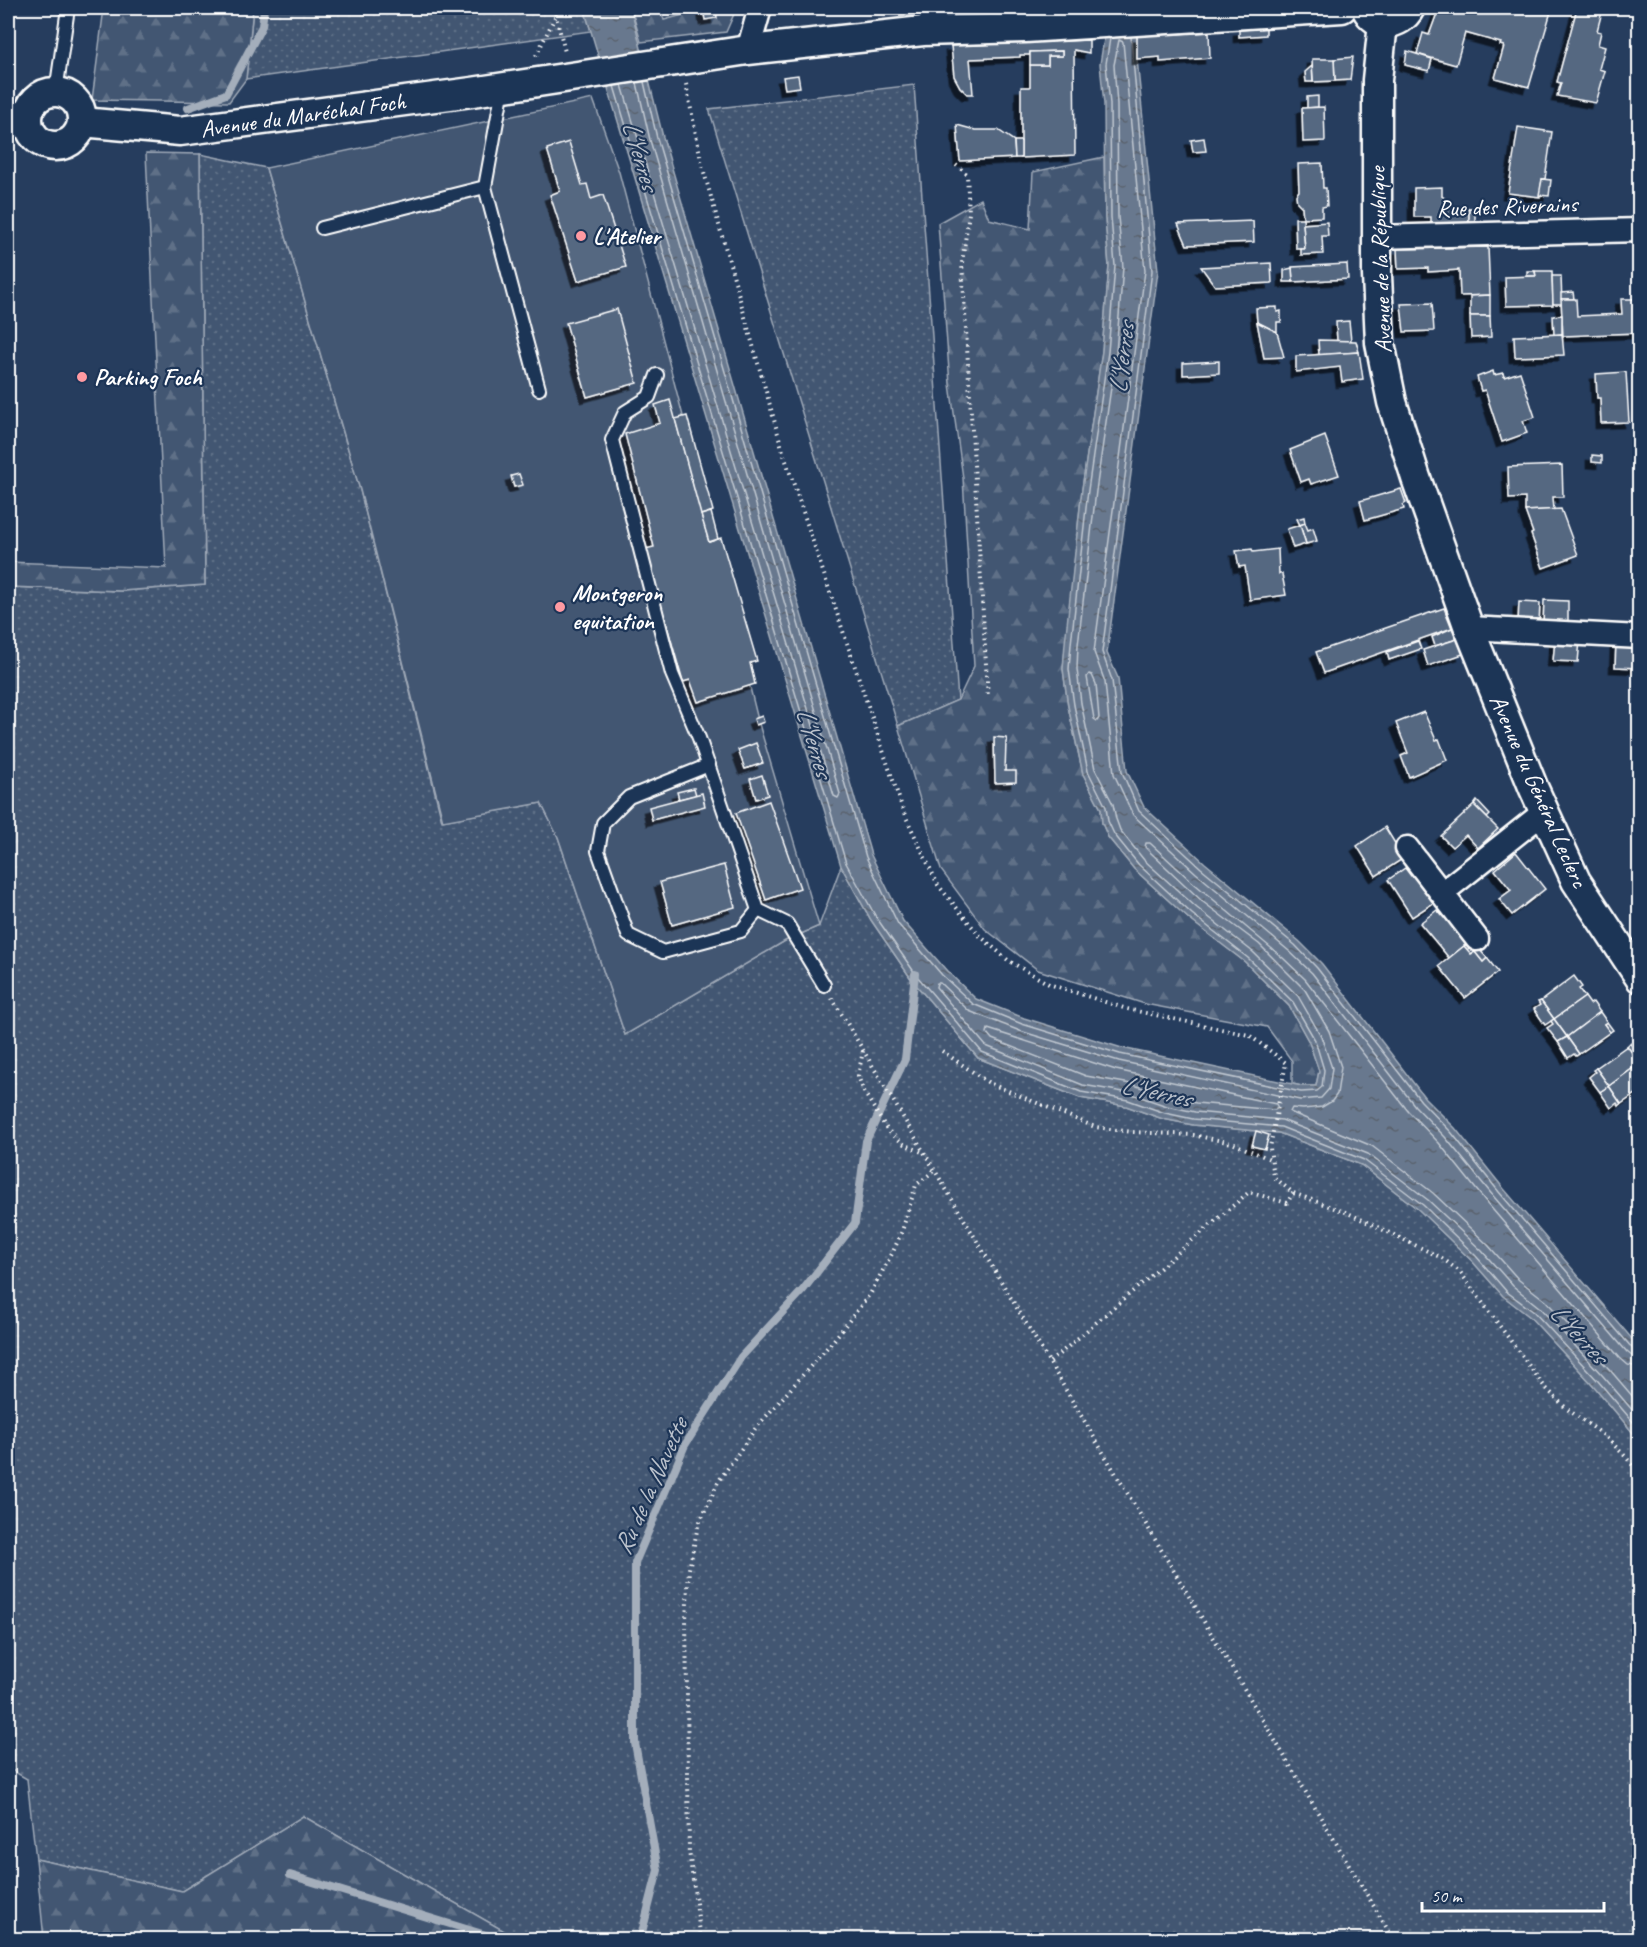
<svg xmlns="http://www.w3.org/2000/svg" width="1647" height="1947" font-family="Caveat,sans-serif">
<defs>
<pattern id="grass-dots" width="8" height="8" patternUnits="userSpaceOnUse" patternTransform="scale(1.5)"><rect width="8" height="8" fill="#425672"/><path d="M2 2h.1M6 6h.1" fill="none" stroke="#5e6f87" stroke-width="1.8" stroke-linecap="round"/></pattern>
<pattern id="forest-firs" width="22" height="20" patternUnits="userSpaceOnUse" patternTransform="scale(1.5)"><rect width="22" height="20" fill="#425672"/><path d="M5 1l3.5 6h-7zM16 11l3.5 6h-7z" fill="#5e6f87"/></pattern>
<pattern id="water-ripples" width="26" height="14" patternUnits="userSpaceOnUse" patternTransform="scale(1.5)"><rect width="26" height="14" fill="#67788e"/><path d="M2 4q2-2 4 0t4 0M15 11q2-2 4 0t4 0" fill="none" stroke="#5a626d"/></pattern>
<filter id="shadow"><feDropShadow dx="-5.5" dy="5.5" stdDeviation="0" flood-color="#0009"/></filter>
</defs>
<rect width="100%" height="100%" fill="#263d5e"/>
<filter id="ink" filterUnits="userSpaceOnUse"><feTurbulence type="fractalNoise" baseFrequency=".0167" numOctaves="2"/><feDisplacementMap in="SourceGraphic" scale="12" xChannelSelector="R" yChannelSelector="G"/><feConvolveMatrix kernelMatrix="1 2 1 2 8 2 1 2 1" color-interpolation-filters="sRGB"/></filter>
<g filter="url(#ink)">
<g fill="url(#grass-dots)" stroke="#a0aab8" stroke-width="1.5">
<polygon points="253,8 584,8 591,31 246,79"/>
<polygon points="914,85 958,700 898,726 709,109"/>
<polygon points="200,154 266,168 360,490 442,821 541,803 558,837 625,1035 785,941 819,926 841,866 871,920 912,980 978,1058 1080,1098 1126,1106 1163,1119 1193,1125 1279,1133 1361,1165 1419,1210 1472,1261 1503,1296 1530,1317 1593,1385 1639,1440 1639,1939 518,1939 303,1816 182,1891 36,1859 27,1779 8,1768 8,587 121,591 205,585"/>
</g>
<g fill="url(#forest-firs)" stroke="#a0aab8" stroke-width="1.5">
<polygon points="104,8 253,8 246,79 229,102 92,100"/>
<polygon points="631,8 660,8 664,20 686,14 689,8 714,8 734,14 726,32 641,42"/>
<polygon points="146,153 200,154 205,585 121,591 8,587 8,562 166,568"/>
<polygon points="1104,157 1105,218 1109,266 1102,351 1082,489 1063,669 1068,706 1083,774 1101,809 1102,823 1108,837 1134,869 1189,919 1245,962 1289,1006 1309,1042 1319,1071 1316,1086 1302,1086 1292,1084 1292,1061 1267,1027 1145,1004 1038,970 985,929 941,870 898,726 958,700 974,666 963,478 950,384 938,223 981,199 989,219 1030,229 1033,172"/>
<polygon points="303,1816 518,1939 44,1939 36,1859 182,1891"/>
</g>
<polygon fill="#425672" stroke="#a0aab8" stroke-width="1.5" points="593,99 619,172 683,416 759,724 819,926 785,941 625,1035 558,837 541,803 443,821 360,490 266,168"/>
<polygon fill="url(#water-ripples)" stroke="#a4aebb" stroke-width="1.5" points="584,8 631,8 663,137 871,855 903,921 947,971 976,999 1024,1018 1122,1048 1302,1086 1316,1086 1319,1071 1309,1042 1289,1006 1245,962 1189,919 1134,869 1108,837 1102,823 1101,809 1083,774 1068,706 1063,669 1065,643 1082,489 1102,351 1109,266 1105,218 1104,104 1100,64 1105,33 1103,8 1139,8 1137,59 1158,271 1107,653 1118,678 1127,771 1144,807 1205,863 1299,941 1322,964 1425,1098 1455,1128 1504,1189 1639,1347 1639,1440 1593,1385 1530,1317 1503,1296 1472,1261 1419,1210 1361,1165 1279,1133 1193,1125 1163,1119 1126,1106 1080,1098 978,1058 912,980 871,920 841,866"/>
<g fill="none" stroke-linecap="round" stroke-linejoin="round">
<g stroke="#c2c9d2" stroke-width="1.5">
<polyline points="1131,37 1152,271 1102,652 1112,680 1122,772 1139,811 1201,868 1295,945 1317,968 1421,1101 1451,1132 1499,1192 1632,1348 1640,1350"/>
<polyline points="644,82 657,138 866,857 898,924 942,975 973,1004 1022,1024 1120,1054 1301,1092 1317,1091 1322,1087 1324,1070 1315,1040 1293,1002 1248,958 1192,914 1139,865 1114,834 1108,821 1106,807 1088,771 1074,705 1069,669 1071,644 1088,490 1108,352 1115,266 1111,217 1110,104 1106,64 1110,38"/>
<polyline points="622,85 834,796 838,798 840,794 650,140 637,83"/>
<polyline points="614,86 846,863 876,917 917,976 982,1052 1081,1092 1128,1100 1165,1113 1193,1119 1281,1127 1364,1160 1423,1205 1476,1256 1507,1292 1534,1312 1598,1381 1640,1430"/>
<polygon points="1089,674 1092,675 1096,684 1099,718 1097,721 1094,719 1087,677"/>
<polygon points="988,1029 1116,1070 1276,1104 1278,1108 1275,1110 1196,1103 1169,1097 1131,1084 1086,1076 992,1039 987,1033"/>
<polyline points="1640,1358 1632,1356 1627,1352 1494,1197 1445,1137 1415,1106 1312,973 1289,951 1196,873 1133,815 1114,774 1105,682 1094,652 1145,271 1123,42 1119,40 1114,65 1117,104 1118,217 1123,267 1116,353 1096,491 1078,645 1077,669 1081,703 1095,769 1113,804 1116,819 1120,830 1144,860 1197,908 1253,952 1298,996 1321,1036 1332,1068 1329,1089 1321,1098 1300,1100 1119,1061 1020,1031 969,1011 940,983 937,983 936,987 986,1046 1083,1085 1129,1093 1167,1106 1195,1112 1282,1120 1368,1154 1428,1200 1482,1251 1513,1286 1539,1307 1603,1376 1640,1419"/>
<polyline points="1640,1367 1628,1365 1620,1358 1487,1203 1439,1143 1408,1111 1305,979 1283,958 1190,880 1150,843 1146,843 1145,847 1151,853 1203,902 1259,944 1305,990 1329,1031 1341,1067 1337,1094 1332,1101 1322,1107 1303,1109 1292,1108 1290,1112 1372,1146 1433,1193 1488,1245 1519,1280 1546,1301 1610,1370 1640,1405"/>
</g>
<g stroke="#a4aebb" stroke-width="8">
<polyline points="188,108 226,94 262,26 264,8"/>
<polyline points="290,1875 502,1940"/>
<polyline points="640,1940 658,1870 635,1743 635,1563 685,1445 741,1357 803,1290 855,1223 866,1141 905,1059 915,974"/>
</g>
</g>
<g fill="#556781" stroke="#fff" stroke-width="1.5" filter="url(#shadow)">
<polygon points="703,8 716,8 717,18 705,20"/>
<polygon points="951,8 977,8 977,12 951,13"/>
<polygon points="1439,8 1552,8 1529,87 1495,78 1504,46 1500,45 1501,43 1465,33 1456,65 1417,54 1423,33 1429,35"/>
<polygon points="1577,8 1603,8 1597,31 1601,32 1598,45 1605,47 1599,69 1605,71 1596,103 1557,96 1561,83 1557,82"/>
<polygon points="1266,28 1266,35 1239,37 1239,30"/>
<polygon points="1209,32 1210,58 1160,62 1160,57 1137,59 1137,36"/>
<polygon points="1089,40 1089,53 1074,50 1075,155 1021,158 1021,87 1030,87 1030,65 1048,65 1048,56 1062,56 1062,51 1030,52 1030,55 1020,55 1020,57 970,59 973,94 967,94 960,87 954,76 951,46"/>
<polygon points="1062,51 1062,56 1048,56 1048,65 1030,65 1030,52"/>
<polygon points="1407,51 1432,59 1429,71 1405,65"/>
<polygon points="1353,57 1350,80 1335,81 1334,59"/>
<polygon points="1312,59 1334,59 1335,81 1313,82"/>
<polygon points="1312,66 1313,82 1306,82 1305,72"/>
<polygon points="798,75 800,87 785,89 783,77"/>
<polygon points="1318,96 1318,107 1307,108 1307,97"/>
<polygon points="1324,107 1325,141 1303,142 1302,108"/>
<polygon points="957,125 975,130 998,130 1014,141 1015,158 960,161"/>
<polygon points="1518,127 1552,132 1545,179 1542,179 1540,197 1508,193"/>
<polygon points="1204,138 1206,151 1193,152 1191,140"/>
<polygon points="1014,141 1021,141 1021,158 1015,158"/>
<polygon points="569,142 582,185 587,184 591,199 603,195 626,267 578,281 550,195 560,191 547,149"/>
<polygon points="1322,163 1323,188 1326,188 1327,206 1322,207 1322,217 1303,218 1302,207 1297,202 1296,195 1299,191 1298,164"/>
<polygon points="1542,179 1551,180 1549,196 1539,195"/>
<polygon points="1442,187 1442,196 1458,209 1469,208 1469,223 1431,224 1431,217 1414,217 1414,188"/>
<rect x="1469" y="208" width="6" height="15"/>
<polygon points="1295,218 1303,218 1305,249 1296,249"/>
<polygon points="1253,221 1254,242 1187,245 1178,224"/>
<polygon points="1327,222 1328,236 1322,236 1323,254 1301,255 1301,249 1305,249 1303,224"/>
<polygon points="1488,247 1490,295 1460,296 1459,270 1428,272 1428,268 1398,269 1397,249"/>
<polygon points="1271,263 1272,283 1215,286 1201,267"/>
<polygon points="1347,264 1348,279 1293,282 1292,267"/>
<polygon points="1292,268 1293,282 1284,282 1284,270"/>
<polygon points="1527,271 1535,271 1536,276 1527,276"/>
<polygon points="1535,271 1552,271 1553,305 1506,306 1505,277 1536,276"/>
<polygon points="1552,276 1561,276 1562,304 1553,304"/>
<polygon points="1573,292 1574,299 1561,299 1561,293"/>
<polygon points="1490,295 1490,316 1470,316 1470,296"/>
<polygon points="1561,299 1576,299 1577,316 1622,314 1621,299 1635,299 1636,333 1563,336"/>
<polygon points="1432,303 1434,331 1404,332 1401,304"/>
<polygon points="1277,307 1277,312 1281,311 1281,322 1277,322 1277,332 1257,322 1256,308"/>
<polygon points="617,309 637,383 587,397 566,323"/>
<polygon points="1562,315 1562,334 1554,335 1553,316"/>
<polygon points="1470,316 1490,316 1491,337 1471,338"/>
<polygon points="1349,321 1351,341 1337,341 1336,322"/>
<polygon points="1257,322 1277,332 1284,357 1264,358"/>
<polygon points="1562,334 1564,355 1515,357 1514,336"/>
<polygon points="1318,340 1356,341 1359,352 1319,355"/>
<polygon points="1359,352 1363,379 1342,382 1340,367 1296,372 1296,356"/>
<polygon points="1219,361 1219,373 1183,375 1183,363"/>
<polygon points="1493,371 1494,375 1503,373 1504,377 1520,372 1535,417 1523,421 1527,433 1502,442 1485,390 1481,391 1477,377"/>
<polygon points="1626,372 1629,422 1601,423 1600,398 1597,398 1596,374"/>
<polygon points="670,400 709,542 721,538 757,661 750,663 755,684 698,702 690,680 683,682 645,549 654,547 625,434 660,423 655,405"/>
<polygon points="687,416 713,511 701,515 675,419"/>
<polygon points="1325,436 1339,475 1311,484 1309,479 1301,482 1290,450"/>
<polygon points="1592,455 1602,456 1602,463 1592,462"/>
<polygon points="1562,465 1563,497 1553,497 1554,510 1525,511 1525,498 1509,499 1508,467"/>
<polygon points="519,474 523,485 514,487 511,476"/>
<polygon points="1401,489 1406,503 1403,505 1404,509 1365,520 1360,501"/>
<polygon points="1561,509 1578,555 1543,568 1531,534 1533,533 1525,511"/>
<polygon points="711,512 718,539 709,542 701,515"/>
<polygon points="1304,517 1305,523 1300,525 1297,519"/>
<polygon points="1305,523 1308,530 1313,528 1317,541 1306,544 1300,525"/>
<polygon points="1300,525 1306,544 1293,548 1287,529"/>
<polygon points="1252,549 1253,552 1278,549 1279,574 1282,574 1286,595 1250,600 1245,566 1239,567 1236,551"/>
<polygon points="1544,600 1568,601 1568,625 1543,624"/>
<polygon points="1519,602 1540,603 1539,623 1518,622"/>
<polygon points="1444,608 1452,628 1324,673 1316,652"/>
<polygon points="1452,628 1457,639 1435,646 1432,637"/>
<polygon points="1457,639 1463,654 1428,666 1423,650"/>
<polygon points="1555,639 1580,641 1578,662 1553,661"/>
<polygon points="1418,641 1421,649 1389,660 1387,652"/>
<polygon points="1616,643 1640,645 1640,668 1615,667"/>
<polygon points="1424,712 1436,740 1439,739 1447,760 1409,777 1401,756 1408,753 1396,723"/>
<polygon points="762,716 764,722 756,725 754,719"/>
<polygon points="994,737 1006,738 1007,741 1006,742 1005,771 1016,771 1016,782 995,783"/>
<polygon points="756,743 763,763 745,769 738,750"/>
<polygon points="762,775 768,795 756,799 750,779"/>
<polygon points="694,788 696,795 679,799 677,792"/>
<polygon points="702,793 705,806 652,820 649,807"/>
<polygon points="769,801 800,888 766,900 736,813"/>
<polygon points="1477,801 1490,815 1487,818 1474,805"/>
<polygon points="1474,805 1498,829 1478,848 1466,835 1452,847 1441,836"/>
<polygon points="1385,827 1404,858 1376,876 1357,846"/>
<polygon points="1516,852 1545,889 1512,915 1499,899 1511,890 1495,870"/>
<polygon points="724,865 735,907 672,925 660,882"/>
<polygon points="1405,868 1411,876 1415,874 1438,900 1412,917 1388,880"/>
<polygon points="1437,910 1444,918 1448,915 1474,938 1449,958 1420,923"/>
<polygon points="1464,946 1471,954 1475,952 1483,962 1487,958 1498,972 1465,998 1439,966"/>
<polygon points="1478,948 1487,958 1483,962 1475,952"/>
<polygon points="1574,976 1582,987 1579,989 1585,997 1554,1019 1541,1001"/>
<polygon points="1585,997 1590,1004 1593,1002 1600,1012 1567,1037 1554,1019"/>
<polygon points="1541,1001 1554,1019 1545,1025 1534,1009 1540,1005 1538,1002"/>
<polygon points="1600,1012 1607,1022 1604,1024 1610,1032 1579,1054 1567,1037"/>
<polygon points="1554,1019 1567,1037 1558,1042 1547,1028 1553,1024 1551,1021"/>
<polygon points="1607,1022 1613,1030 1610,1032 1604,1024"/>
<polygon points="1567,1037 1579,1054 1576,1056 1574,1054 1568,1058 1558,1042"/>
<polygon points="1630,1043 1636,1052 1633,1054 1627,1046"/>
<polygon points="1627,1046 1633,1054 1636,1052 1640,1057 1640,1063 1609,1086 1596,1068"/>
<polygon points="1640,1063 1640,1091 1621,1104 1609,1086"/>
<polygon points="1596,1068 1609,1086 1600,1092 1589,1077 1595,1072 1593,1070"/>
<polygon points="1609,1086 1621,1104 1619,1106 1617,1103 1611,1108 1600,1092"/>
<polygon points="1256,1131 1269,1135 1265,1149 1252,1146"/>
</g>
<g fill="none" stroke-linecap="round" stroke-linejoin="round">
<g stroke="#fff" stroke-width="16">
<g id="service">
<polyline points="503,88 485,187 539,389"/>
<polyline points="56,92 68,8"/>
<polyline points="322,228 485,187"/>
<polyline points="657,375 649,397 625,412 612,440 672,674 699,738 758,910 787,924 824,985"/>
<polyline points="709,765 629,797 603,823 598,851 628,935 663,952 741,931 758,910"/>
</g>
</g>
<g stroke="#fff" stroke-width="27">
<g id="minor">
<polyline points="748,50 760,8"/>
<polyline points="1376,237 1640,230"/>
<polyline points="1469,628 1640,637"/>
<polyline points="1407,848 1477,939"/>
<polyline points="1442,893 1544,812"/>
</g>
</g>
<g stroke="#fff" stroke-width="33">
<g id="tertiary">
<path d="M1366,8C1375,28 1400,27 1410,8"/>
<polyline points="1383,23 1377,80 1377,275 1380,343 1392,402 1416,478 1469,628 1534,789 1576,881 1640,978"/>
<circle cx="55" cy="119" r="27"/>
<polyline points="82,122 180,131 472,92 748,50 923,31 1025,28 1342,8"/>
</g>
</g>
<g stroke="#fff" stroke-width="4" stroke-dasharray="1.5 4.5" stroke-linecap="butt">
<polyline points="554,8 565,52"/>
<polyline points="536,56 556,15"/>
<polyline points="686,84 702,165 784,455 904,813 938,885 979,935 1009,961 1049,984 1127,1009 1249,1035 1286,1063 1270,1148 1274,1177 1293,1193 1348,1213 1442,1258 1460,1272 1544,1386 1567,1409 1605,1436 1625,1456 1640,1474"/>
<polyline points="956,165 967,174 969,213 962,263 988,698"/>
<polyline points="832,998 1394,1940"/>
<polyline points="863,1051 858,1076 864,1092 888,1131 904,1144 924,1153"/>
<polyline points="942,1051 989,1083 1095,1127 1132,1132 1193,1135 1232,1143 1270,1159"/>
<polyline points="1050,1362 1249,1192 1287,1203 1293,1193"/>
<polyline points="701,1940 689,1851 686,1619 689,1569 698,1526 718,1482 755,1429 833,1341 870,1294 893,1252 902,1231 916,1185 935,1170"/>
</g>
<use href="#service" stroke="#1d3557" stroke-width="12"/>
<use href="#minor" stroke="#1d3557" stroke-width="22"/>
<use href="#tertiary" stroke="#1d3557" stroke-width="28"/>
</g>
</g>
<g fill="#ff9aa2" stroke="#1d3557" stroke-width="2">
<circle cx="581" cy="236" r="6"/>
<circle cx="82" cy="377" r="6"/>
<circle cx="560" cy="607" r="6"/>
</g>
<g text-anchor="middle" stroke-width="4.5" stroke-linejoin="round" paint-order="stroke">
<g font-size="24" fill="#fff" stroke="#1d3557">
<text transform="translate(303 115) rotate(-8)" y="8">Avenue du Maréchal Foch</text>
<text transform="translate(1507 206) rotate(-2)" y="8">Rue des Riverains</text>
<text transform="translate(1380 260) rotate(-92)" y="8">Avenue de la République</text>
<text transform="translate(1539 791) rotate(66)" y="8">Avenue du Général Leclerc</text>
</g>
<g font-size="24" font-weight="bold" fill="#fff" stroke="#1d3557" text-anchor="start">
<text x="593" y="244">L'Atelier</text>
<text x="94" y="385">Parking Foch</text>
<text x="572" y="601">Montgeron<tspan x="572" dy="28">equitation</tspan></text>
</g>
<g font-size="26" font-style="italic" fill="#bbc2cc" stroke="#1d3557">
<text transform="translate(641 155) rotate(73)" y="9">L'Yerres</text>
<text transform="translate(1121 358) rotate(-83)" y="9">L'Yerres</text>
<text transform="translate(815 742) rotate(73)" y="9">L'Yerres</text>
<text transform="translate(1156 1091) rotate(12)" y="9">L'Yerres</text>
<text transform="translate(1579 1333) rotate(47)" y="9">L'Yerres</text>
<text transform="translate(650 1486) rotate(-66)" y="9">Ru de la Navette</text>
</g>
</g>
<rect width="1647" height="1947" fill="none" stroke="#1d3557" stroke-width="30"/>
<rect x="15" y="15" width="1617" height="1917" fill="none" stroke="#fff" stroke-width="2" filter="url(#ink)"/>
<path d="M1422 1902v9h182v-9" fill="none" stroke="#ffffff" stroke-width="3"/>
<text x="1431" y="1902" font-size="18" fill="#ffffff" stroke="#1d3557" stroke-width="4.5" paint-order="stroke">50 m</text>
</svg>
